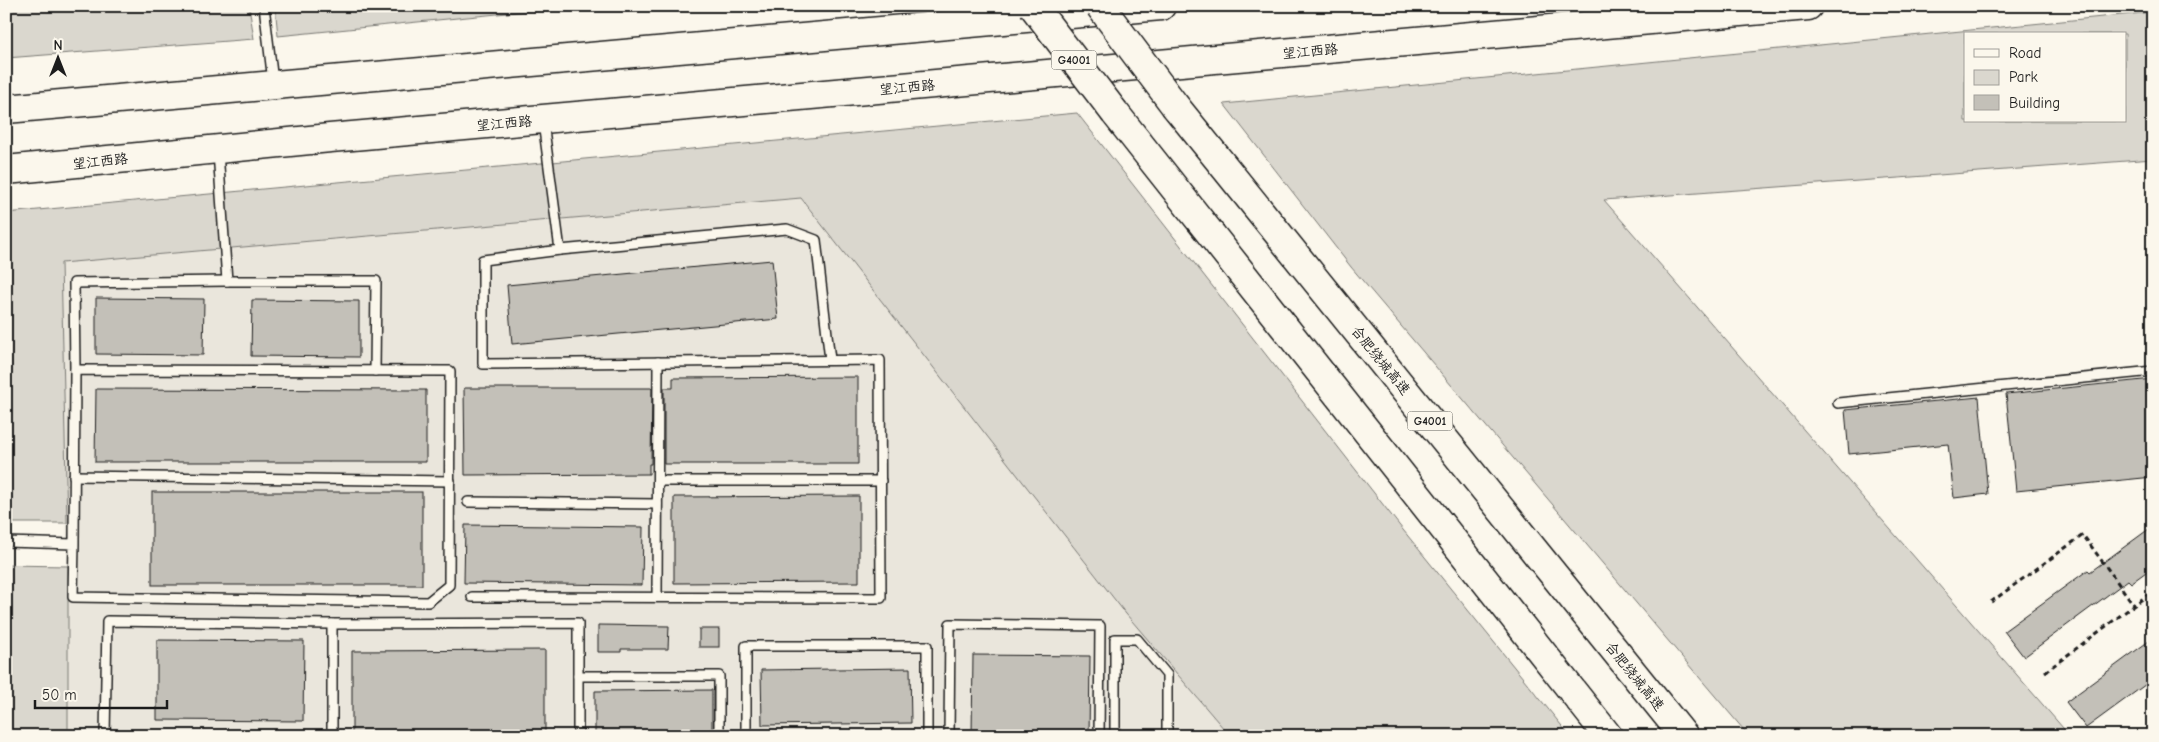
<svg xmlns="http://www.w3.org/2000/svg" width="2159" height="742" font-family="'Comic Neue','LXGW WenKai TC',sans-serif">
<rect width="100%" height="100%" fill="#fbf7ec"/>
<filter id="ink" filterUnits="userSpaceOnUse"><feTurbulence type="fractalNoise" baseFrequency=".02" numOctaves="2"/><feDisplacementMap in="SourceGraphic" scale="10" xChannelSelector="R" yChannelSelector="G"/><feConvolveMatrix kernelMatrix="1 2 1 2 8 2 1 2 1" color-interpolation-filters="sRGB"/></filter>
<g filter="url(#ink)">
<polygon fill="#eae6dc" points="801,198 1126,614 1230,736 68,736 68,605 61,263"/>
<g fill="#dad7ce" stroke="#7b7a75" fill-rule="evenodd">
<polygon points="6,6 249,6 254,39 6,58"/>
<polygon points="275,6 577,6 278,36"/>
<path d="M2153,12V159L1604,200L2070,736H1749L1351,267L1224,104ZM1965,34H2125V121H1965Z"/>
<polygon points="1077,113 1399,525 1570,736 1230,736 1126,614 801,198 61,263 67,523 6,523 6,213"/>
<polygon points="6,565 68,566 68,736 6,736"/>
</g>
<g fill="#c3c0b8" stroke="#1c1c1c">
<polygon points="772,260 778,319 512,344 507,285"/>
<polygon points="96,298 204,299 203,355 96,354"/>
<polygon points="252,300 359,301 359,357 251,356"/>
<polygon points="858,377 858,464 664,464 664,388 673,388 673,378"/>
<polygon points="2153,379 2153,477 2016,491 2006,394"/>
<polygon points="464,388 652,388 651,464 649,464 649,474 465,475"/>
<polygon points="96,389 426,390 426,462 95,462"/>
<polygon points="1979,397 1988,494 1954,498 1948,444 1849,454 1845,410"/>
<rect x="152" y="492" width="270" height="93"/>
<polygon points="859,496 859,582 674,583 674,497"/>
<polygon points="465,525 643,527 642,585 464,583"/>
<polygon points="2153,526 2153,567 2131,583 2128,580 2024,657 2004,631 2088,570 2090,572"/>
<polygon points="598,625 669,626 668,649 621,649 621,652 598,652"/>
<rect x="699" y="629" width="20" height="18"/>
<polygon points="2153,638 2153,679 2086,728 2066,702"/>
<polygon points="157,640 304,641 303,721 157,720"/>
<polygon points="545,650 545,736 352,736 352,651"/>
<polygon points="973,655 1090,656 1089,736 972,736"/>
<polygon points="910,668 911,723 762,725 761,670"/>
<polygon points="712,690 712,736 595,736 595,691"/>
</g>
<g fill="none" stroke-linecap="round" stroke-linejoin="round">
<g stroke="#1c1c1c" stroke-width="12">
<g id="lane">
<polyline points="264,6 273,82"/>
<polyline points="218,152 227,281 376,281 375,371"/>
<polyline points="560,250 787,229 816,240 830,360"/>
<polyline points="75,370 74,283 227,281"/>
<polyline points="1838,403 2153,371"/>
<polyline points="74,476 450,481"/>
<polyline points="658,481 881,481"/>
<polyline points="468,502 657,504"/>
<polyline points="6,542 74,544 73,597 428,602 449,585 450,371 75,370 74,544"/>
<polyline points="472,597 881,598 880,360 483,364 483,260 560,250 543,122"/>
<polyline points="657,597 658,362"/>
<polyline points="105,736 107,621 332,624"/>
<polyline points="332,736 332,624 578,623 578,676"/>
<polyline points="578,736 578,676 719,676 719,736"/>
<polyline points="746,736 746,646 927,646 927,736"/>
<polyline points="949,736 950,624 1100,626 1099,736"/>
<polyline points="1115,736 1115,639 1137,639 1167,675 1167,736"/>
</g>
</g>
<g stroke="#1c1c1c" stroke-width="31">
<g id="primary">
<polyline points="6,109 1161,6"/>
<polyline points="6,170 330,138 1808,6"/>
</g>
</g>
<g stroke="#1c1c1c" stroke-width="31">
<g id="highway">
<polyline points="1176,107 1684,736"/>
<polyline points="1115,113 1608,736"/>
</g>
</g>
<g stroke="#1c1c1c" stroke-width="3" stroke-dasharray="5 4" stroke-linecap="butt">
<polyline points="1991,602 2083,535 2134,605"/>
<polyline points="2045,672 2153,591"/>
<polyline points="2139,736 2153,727"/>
</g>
<use href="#lane" stroke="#fbf7ec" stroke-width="9"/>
<use href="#primary" stroke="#fbf7ec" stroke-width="28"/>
<use href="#highway" stroke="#fbf7ec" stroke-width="28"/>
<g stroke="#1c1c1c" stroke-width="31" stroke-linecap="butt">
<g id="highway-bridge">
<polyline points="1033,6 1115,113"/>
<polyline points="1100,6 1176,107"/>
</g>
</g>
<use href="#highway-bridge" stroke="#fbf7ec" stroke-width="28"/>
</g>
</g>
<g text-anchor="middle" stroke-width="4" stroke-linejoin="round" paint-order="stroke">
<g fill="#fbf7ec" stroke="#5f5e5a" stroke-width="1">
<rect x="1051.5" y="50.5" width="45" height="19" rx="4"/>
<rect x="1407.5" y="411.5" width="45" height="19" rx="4"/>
</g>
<g font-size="12" font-weight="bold" fill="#1c1c1c">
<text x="1074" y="64">G4001</text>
<text x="1430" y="425">G4001</text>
</g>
<g font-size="14" fill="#1c1c1c" stroke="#fbf7ec">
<text transform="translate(1310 51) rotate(-5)" y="5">望江西路</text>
<text transform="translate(907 87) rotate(-5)" y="5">望江西路</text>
<text transform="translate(504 123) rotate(-5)" y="5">望江西路</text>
<text transform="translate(100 161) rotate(-6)" y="5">望江西路</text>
<text transform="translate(1381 360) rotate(51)" y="5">合肥绕城高速</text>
<text transform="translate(1635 676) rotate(51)" y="5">合肥绕城高速</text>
</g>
</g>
<rect width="2159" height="742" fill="none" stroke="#fbf7ec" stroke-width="25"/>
<rect x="12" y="12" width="2134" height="717" fill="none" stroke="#1c1c1c" stroke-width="2" filter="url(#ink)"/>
<rect x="1964" y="32" width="162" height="90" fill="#fbf7ec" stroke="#a29f99"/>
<rect x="1974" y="49" width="25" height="8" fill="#fbf7ec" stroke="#a29f99"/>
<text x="2009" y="58" font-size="15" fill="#1c1c1c">Road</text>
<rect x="1974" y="70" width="25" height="15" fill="#dad7ce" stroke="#a29f99"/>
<text x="2009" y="82" font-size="15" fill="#1c1c1c">Park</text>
<rect x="1974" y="95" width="25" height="15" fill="#c3c0b8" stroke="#a29f99"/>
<text x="2009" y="108" font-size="15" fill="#1c1c1c">Building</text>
<g transform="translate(58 58)" stroke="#fbf7ec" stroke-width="4" paint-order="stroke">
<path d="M0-4L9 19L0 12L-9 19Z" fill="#1c1c1c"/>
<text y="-8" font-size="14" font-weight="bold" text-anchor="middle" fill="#1c1c1c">N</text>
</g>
<path d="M35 700v8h132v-8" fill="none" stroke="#1c1c1c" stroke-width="2.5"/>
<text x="42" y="700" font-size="15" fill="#1c1c1c" stroke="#fbf7ec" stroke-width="4" paint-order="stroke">50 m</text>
</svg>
